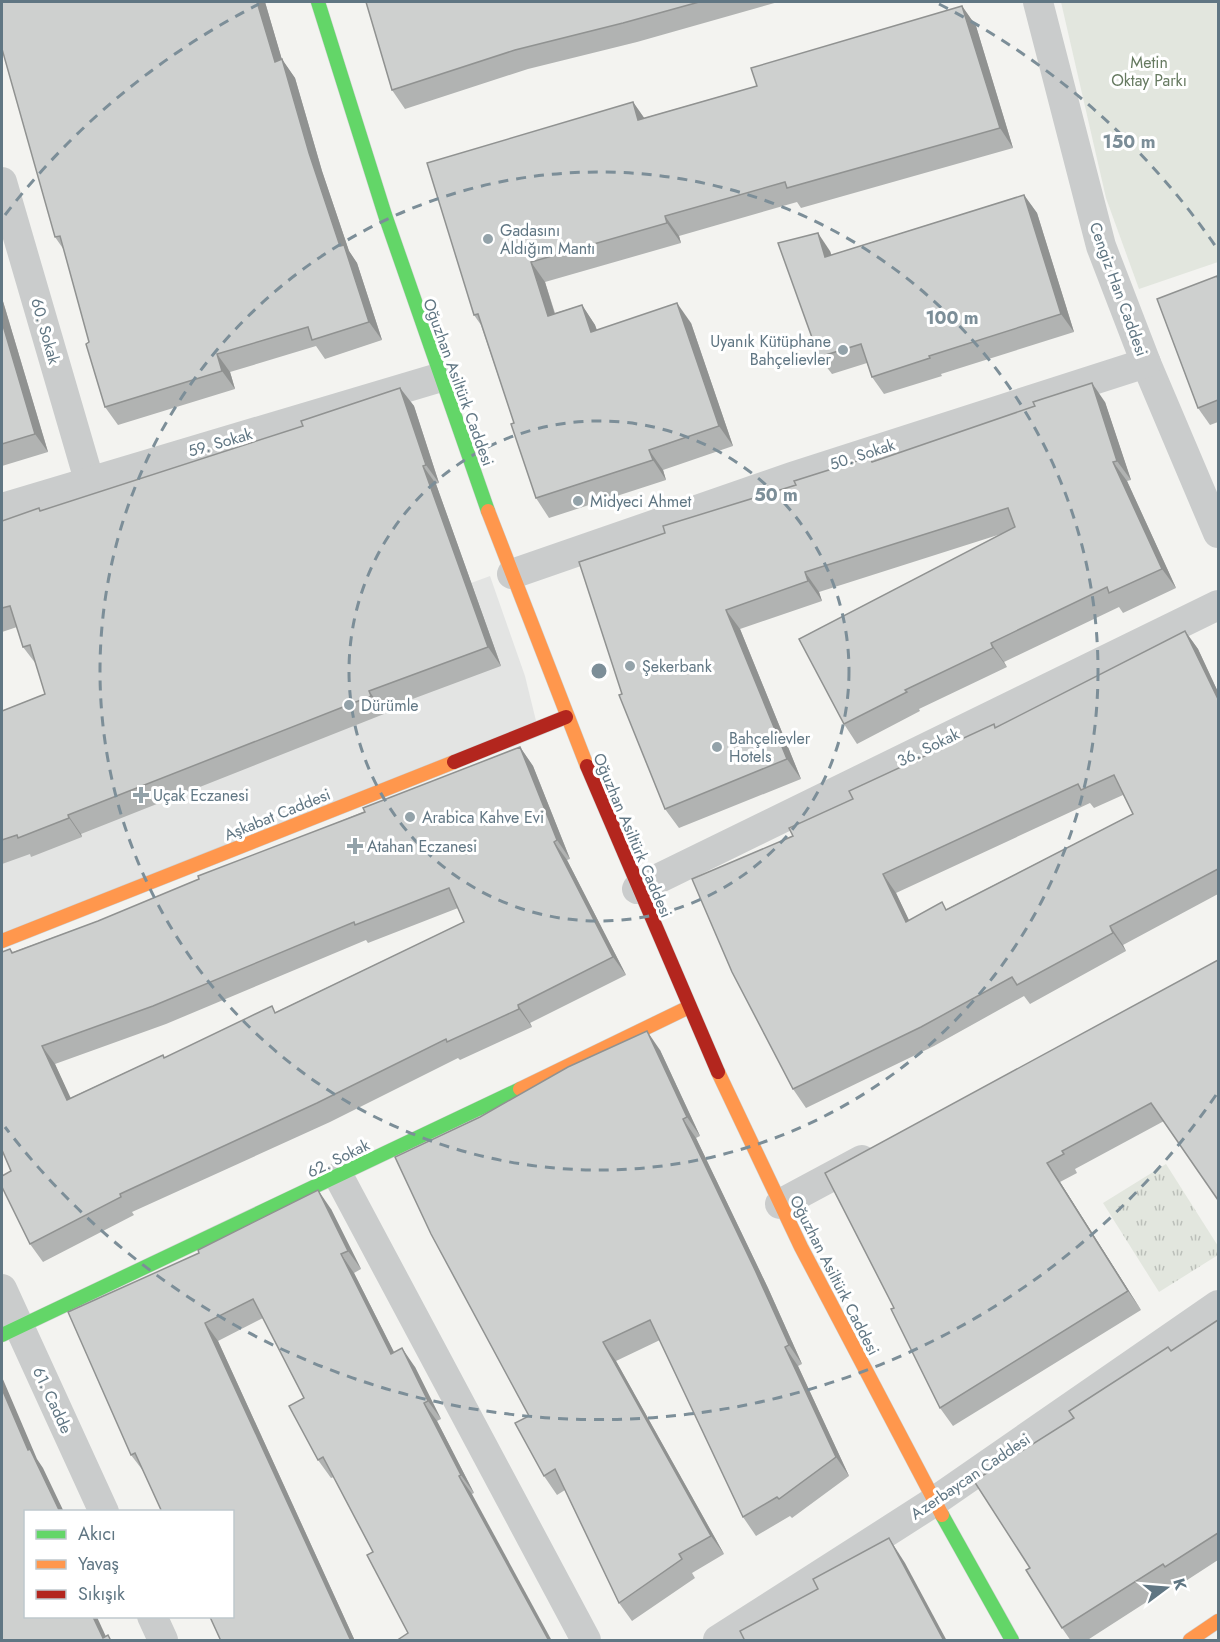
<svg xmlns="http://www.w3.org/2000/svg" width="1220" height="1642" font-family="Jost,sans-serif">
<defs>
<pattern id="grass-tufts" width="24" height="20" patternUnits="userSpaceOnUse" patternTransform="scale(1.5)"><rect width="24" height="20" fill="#e2e6de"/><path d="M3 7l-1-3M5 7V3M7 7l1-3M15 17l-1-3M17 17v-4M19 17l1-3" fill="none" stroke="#bbbfb9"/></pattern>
</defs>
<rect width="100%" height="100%" fill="#f3f3f0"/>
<polygon fill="#e3e4e3" points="490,576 525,676 538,729 2,941 2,757"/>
<polygon fill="url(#grass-tufts)" points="1166,1164 1218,1246 1218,1255 1159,1292 1103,1203"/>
<polygon fill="#e2e6de" points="1061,2 1218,2 1218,262 1139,289 1106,198"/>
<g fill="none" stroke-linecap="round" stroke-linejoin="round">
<g stroke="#ced0d0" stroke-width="15">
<g id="fast">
<polyline points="318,2 385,215 488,511"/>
<polyline points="2,1335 520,1089"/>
<polyline points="942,1515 1012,1640"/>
</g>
</g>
<g stroke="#ced0d0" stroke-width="15">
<g id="slow">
<polyline points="488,511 587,766"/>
<polyline points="2,941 454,762"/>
<polyline points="718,1072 801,1247 942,1515"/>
<polyline points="520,1089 687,1008"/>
<polyline points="1190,1640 1218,1621"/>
</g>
</g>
<g stroke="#ced0d0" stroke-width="15">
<g id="jam">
<polyline points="454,762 566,717"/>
<polyline points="587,766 718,1072"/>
</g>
</g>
<g stroke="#cacccc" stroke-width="30">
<polyline points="1038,2 1101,246 1146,363 1218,533"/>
<polyline points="2,182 89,480"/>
<polyline points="2,508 438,378"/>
<polyline points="512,574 792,477 1146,363"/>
<polyline points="637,889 1218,605"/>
<polyline points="339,1177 586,1640"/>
<polyline points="780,1204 862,1160"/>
<polyline points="2,1289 104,1512"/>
<polyline points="152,1616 163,1640"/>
<polyline points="718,1640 932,1503 1218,1305"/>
</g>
<use href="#fast" stroke="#63d668" stroke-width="14"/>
<use href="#slow" stroke="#ff974d" stroke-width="14"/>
<use href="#jam" stroke="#b3261e" stroke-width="14"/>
</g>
<g fill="#b1b3b2" fill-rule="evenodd">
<polygon points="2,2 265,2 282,60 295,78 322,171 349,251 357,263 382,340 325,359 316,346 230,372 235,389 118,425 105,407 89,342 64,250 55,237"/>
<polygon points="366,2 778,2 637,42 528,69 405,109 392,90"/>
<polygon points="962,6 976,26 1013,148 801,208 797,202 679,236 681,243 545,282 555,313 582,305 595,325 597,330 691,323 733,446 663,470 666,480 549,518 536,498 514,423 481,325 474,315 633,102 644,118 757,86"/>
<polygon points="1024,195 1037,213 1074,332 941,374 942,376 884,394 872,377 867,363 832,374 819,357 830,251 831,255"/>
<polygon points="1218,278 1218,422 1210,425 1198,408"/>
<polygon points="2,298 48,452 2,466"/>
<polygon points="400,388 414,406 439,483 436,484 501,666 383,710 384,714 81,834 82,837 31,857 30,854 2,864 2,711 45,694 36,664 23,647 17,627 2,632 2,521 41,511 303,426"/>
<polygon points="1105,402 1131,480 1127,481 1176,588 1123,613 1119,607 1004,662 1007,667 919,709 920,711 857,744 844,724 1001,534 819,592 822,601 740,629 801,779 679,828 665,809 622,694 665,533 870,457 874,462"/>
<path d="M1185,631L1198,649L1218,692V894L1123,945L1126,951L1030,1004L1024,996L934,1046L806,1108L793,1089V836L853,799L996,728ZM1123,795L1133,814L947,909L909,921L896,893L1090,803L1094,808Z"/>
<path d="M520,747L533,766L570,859L567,860L626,975L530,1023L532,1027L460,1060L458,1058L330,1122L132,1212L134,1215L43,1262L30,1244L11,1171L10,949L13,952L98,921ZM458,908L464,922L276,1012L165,1058L163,1055L70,1098L55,1064L166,1024L366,940L368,943Z"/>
<polygon points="1213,963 1164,1121 1075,1169 1077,1173 1060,1182 1141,1310 953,1426 940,1408 894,1308"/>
<polygon points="660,1050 700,1136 696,1138 768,1288 802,1364 798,1366 849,1476 792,1518 790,1516 756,1536 743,1517 660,1340 616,1361 724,1554 692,1573 695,1578 632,1621 619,1603 565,1490 557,1495 544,1476 529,1416"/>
<polygon points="331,1209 361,1269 354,1273 394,1352 415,1367 441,1419 437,1421 474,1493 472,1494 408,1633 373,1552 334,1477 331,1478 318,1460 304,1398 263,1318 218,1341 355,1641 221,1641 144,1472 131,1455 199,1253"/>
<polygon points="1218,1320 1218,1560 1178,1586 1176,1583 1086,1641 1071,1641 1062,1628 1030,1568 1074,1418 1171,1351"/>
</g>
<g fill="#909291">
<polygon points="257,2 265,2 288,80 275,62"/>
<polygon points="962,6 976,26 1013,148 1000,128"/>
<polygon points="282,59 295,78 322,171 349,251 357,263 382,340 369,322 340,246 309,153"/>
<polygon points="633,102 647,122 638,120"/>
<polygon points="1024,195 1037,213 1074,332 1061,314"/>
<polygon points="665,216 679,236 681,243 667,223"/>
<polygon points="818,233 830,251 838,274 825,257"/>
<polygon points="531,262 545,282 561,335 548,316"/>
<polygon points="2,298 48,452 35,434 2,322"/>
<polygon points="677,303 691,323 733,446 719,426"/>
<polygon points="582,305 595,325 604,352 591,332"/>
<polygon points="217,354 230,372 235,389 222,371"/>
<polygon points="1092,383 1105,402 1131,480 1117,461"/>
<polygon points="400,388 414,406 439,483 426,465"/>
<polygon points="649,450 663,470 666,480 653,460"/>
<polygon points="1113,462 1127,481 1176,588 1162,569"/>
<polygon points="423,466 436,484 501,666 488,647"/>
<polygon points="805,572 819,592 822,601 808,581"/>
<polygon points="726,610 740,629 801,779 787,759"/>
<polygon points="1185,631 1198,649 1218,692 1218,699"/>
<polygon points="991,643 1004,662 1007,667 993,648"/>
<polygon points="369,691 383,710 384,714 371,696"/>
<polygon points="520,747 533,766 570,859 557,840"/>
<polygon points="68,815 81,834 82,837 69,818"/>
<polygon points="554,842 567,860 626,975 613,957"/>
<polygon points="883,874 896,893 919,941 906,922"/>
<polygon points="1110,926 1123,945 1126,951 1113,933"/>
<polygon points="518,1005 530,1023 532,1027 519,1009"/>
<polygon points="647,1031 660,1050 700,1136 687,1117"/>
<polygon points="42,1046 55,1064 80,1118 67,1100"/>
<polygon points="683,1119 696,1138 768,1288 802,1364 789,1345"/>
<polygon points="1047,1163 1060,1182 1141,1310 1128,1291"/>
<polygon points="318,1190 331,1209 361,1269 348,1251"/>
<polygon points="341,1254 354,1273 404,1372 391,1354"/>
<polygon points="205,1323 218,1341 355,1641 351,1641"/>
<polygon points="603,1342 616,1361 724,1554 711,1536"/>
<polygon points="785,1347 798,1366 849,1476 836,1457"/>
<polygon points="402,1348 415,1367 441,1419 428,1401"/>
<polygon points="2,1377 37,1459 43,1468 64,1512 60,1512 28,1450 2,1389"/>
<polygon points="424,1403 437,1421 474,1493 461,1475"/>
<polygon points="459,1476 472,1494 552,1641 549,1641"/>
<polygon points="889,1538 905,1563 947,1641 944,1641"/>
<polygon points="93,1617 97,1617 108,1641 103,1638"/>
</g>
<g fill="#ced0cf" stroke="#909291" stroke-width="1.5" fill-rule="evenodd">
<polygon points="2,2 257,2 275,62 282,59 309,153 340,246 344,245 369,322 312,340 308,327 217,354 222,371 105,407 86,344 89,342 60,236 55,237 2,49"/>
<polygon points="366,2 699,2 623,23 515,50 392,90"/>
<polygon points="962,6 1000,128 787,188 785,182 665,216 667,223 531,262 548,316 582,305 591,332 677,303 719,426 649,450 653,460 536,498 511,424 514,423 478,314 474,315 427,163 633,102 638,120 757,86 751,68"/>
<polygon points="1024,195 1061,314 929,356 930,358 872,377 861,344 819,357 778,243 818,233 825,257"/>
<polygon points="1217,276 1218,279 1218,400 1198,408 1157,299"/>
<polygon points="2,322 35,434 2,444"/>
<polygon points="1092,383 1117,461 1113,462 1162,569 1109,593 1107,587 991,643 993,648 905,690 907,692 844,724 799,639 1015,527 1008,508 805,572 808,581 726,610 787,759 665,809 619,695 622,694 579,562 665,533 663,526 796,485 794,481 870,457 872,462 1035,406 1033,402"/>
<polygon points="400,388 426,465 423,466 488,647 369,691 371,696 68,815 69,818 18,838 17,835 2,840 2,711 45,694 30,645 23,647 10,606 2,608 2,521 39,508 40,511 303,426 301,421"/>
<path d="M1185,631L1218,699V869L1110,926L1113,933L1017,985L1012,977L921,1027L793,1089L732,972L692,879L793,836L789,828L853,799L849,791L994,724L995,728ZM1114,775L1133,814L946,910L942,902L906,922L883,874L1078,784L1081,790Z"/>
<path d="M520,747L557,840L554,842L613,957L518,1005L519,1009L447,1042L446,1039L317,1103L120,1194L121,1197L30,1244L2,1187V1176L11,1171L2,1150V952L10,949L12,953L98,921L199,879L198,876L365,812L363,808ZM449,888L464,922L275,1013L272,1006L164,1058L163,1055L67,1100L42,1046L153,1006L354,922L355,925Z"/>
<polygon points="1218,960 1218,1200 1151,1103 1062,1151 1064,1154 1047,1163 1128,1291 940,1408 891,1309 894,1308 825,1173"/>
<polygon points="647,1031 687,1117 683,1119 755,1270 789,1345 785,1347 836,1457 779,1499 777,1497 743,1517 650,1320 603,1342 711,1536 679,1554 682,1559 619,1603 555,1469 544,1476 515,1423 529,1416 431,1234 395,1157 480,1117 568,1067"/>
<polygon points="318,1190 348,1251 341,1254 391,1354 402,1348 428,1401 424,1403 461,1475 459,1476 549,1641 396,1641 408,1633 367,1555 373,1552 323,1457 318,1460 289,1406 304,1398 253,1299 205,1323 351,1641 221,1641 210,1617 232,1617 232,1512 162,1512 135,1453 131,1455 68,1312 199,1253 198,1250"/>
<polygon points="1218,1320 1218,1533 1165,1567 1163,1564 1062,1628 1026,1570 1030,1568 974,1481 1074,1418 1069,1411 1168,1347 1171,1351"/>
<polygon points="2,1389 28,1450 30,1449 60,1512 26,1512 26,1617 93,1617 103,1638 108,1635 111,1641 2,1641"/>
<polygon points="889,1538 944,1641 745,1641 740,1631 818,1589 813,1579"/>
</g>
<g fill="none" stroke="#7c8e98" stroke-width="3" stroke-dasharray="10 8">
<circle cx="599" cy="671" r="250"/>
<circle cx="599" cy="671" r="499"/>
<path d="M1216 1095A749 749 0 0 1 5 1127M5 215A749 749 0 0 1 259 4M939 4A749 749 0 0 1 1216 247"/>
</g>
<g fill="#93a2a9" stroke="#fff" stroke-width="2">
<circle cx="488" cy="239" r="6"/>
<circle cx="843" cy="350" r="6"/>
<circle cx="578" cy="501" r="6"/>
<circle cx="630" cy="666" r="6"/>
<circle cx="349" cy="705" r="6"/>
<circle cx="717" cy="747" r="6"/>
<path d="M138 786h6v6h6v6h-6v6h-6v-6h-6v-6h6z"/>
<circle cx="410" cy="817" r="6"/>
<path d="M352 837h6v6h6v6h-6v6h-6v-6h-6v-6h6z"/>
</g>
<g text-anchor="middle" stroke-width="6" stroke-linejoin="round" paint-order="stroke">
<g font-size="16" fill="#667a60" stroke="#fff">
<text x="1149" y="68">Metin<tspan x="1149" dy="18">Oktay Parkı</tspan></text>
</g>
<g font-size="16" fill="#607683" stroke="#fff" text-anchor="start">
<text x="500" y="236">Gadasını<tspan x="500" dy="18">Aldığım Mantı</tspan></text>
<text x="831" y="347" text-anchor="end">Uyanık Kütüphane<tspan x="831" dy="18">Bahçelievler</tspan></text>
<text x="590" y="507">Midyeci Ahmet</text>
<text x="642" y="672">Şekerbank</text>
<text x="361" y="711">Dürümle</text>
<text x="729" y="744">Bahçelievler<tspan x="729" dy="18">Hotels</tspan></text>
<text x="153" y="801">Uçak Eczanesi</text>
<text x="422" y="823">Arabica Kahve Evi</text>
<text x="367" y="852">Atahan Eczanesi</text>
</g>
<g font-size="16" fill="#607683" stroke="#fff">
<text transform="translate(1119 289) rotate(70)" y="6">Cengiz Han Caddesi</text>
<text transform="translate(46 331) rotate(74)" y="6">60. Sokak</text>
<text transform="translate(459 382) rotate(70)" y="6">Oğuzhan Asiltürk Caddesi</text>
<text transform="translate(220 442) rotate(-16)" y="6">59. Sokak</text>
<text transform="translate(862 454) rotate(-18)" y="6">50. Sokak</text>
<text transform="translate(928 747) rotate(-26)" y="6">36. Sokak</text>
<text transform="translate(277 814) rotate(-22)" y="6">Aşkabat Caddesi</text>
<text transform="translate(633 835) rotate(67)" y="6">Oğuzhan Asiltürk Caddesi</text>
<text transform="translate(338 1158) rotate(-26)" y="6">62. Sokak</text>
<text transform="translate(835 1275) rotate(63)" y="6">Oğuzhan Asiltürk Caddesi</text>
<text transform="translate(53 1400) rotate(65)" y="6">61. Cadde</text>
<text transform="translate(970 1476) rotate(-34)" y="6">Azerbaycan Caddesi</text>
</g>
</g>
<circle cx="599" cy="671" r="9" fill="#7c8e98" stroke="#fff" stroke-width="3"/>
<g font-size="18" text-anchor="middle" font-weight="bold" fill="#7c8e98" stroke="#fff" stroke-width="6" stroke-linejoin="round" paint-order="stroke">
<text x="1129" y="148">150 m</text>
<text x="952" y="324">100 m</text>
<text x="776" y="501">50 m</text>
</g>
<rect width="1220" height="1642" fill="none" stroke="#607683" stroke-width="6"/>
<rect x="24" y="1510" width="210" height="108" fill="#ffffff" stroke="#bfc8cd" stroke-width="1.5"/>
<rect x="36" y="1530" width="30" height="9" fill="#63d668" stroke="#bfc8cd" stroke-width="1.5"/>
<text x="78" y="1540" font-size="18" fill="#607683">Akıcı</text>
<rect x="36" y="1560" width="30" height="9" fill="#ff974d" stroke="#bfc8cd" stroke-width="1.5"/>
<text x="78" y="1570" font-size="18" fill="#607683">Yavaş</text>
<rect x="36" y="1590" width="30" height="9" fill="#b3261e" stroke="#bfc8cd" stroke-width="1.5"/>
<text x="78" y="1600" font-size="18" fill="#607683">Sıkışık</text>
<g transform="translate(1166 1588) rotate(74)" stroke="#ffffff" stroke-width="4.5" paint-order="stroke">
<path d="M0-4.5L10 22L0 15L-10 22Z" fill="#607683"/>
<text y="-9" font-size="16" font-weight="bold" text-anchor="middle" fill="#607683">K</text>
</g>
</svg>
